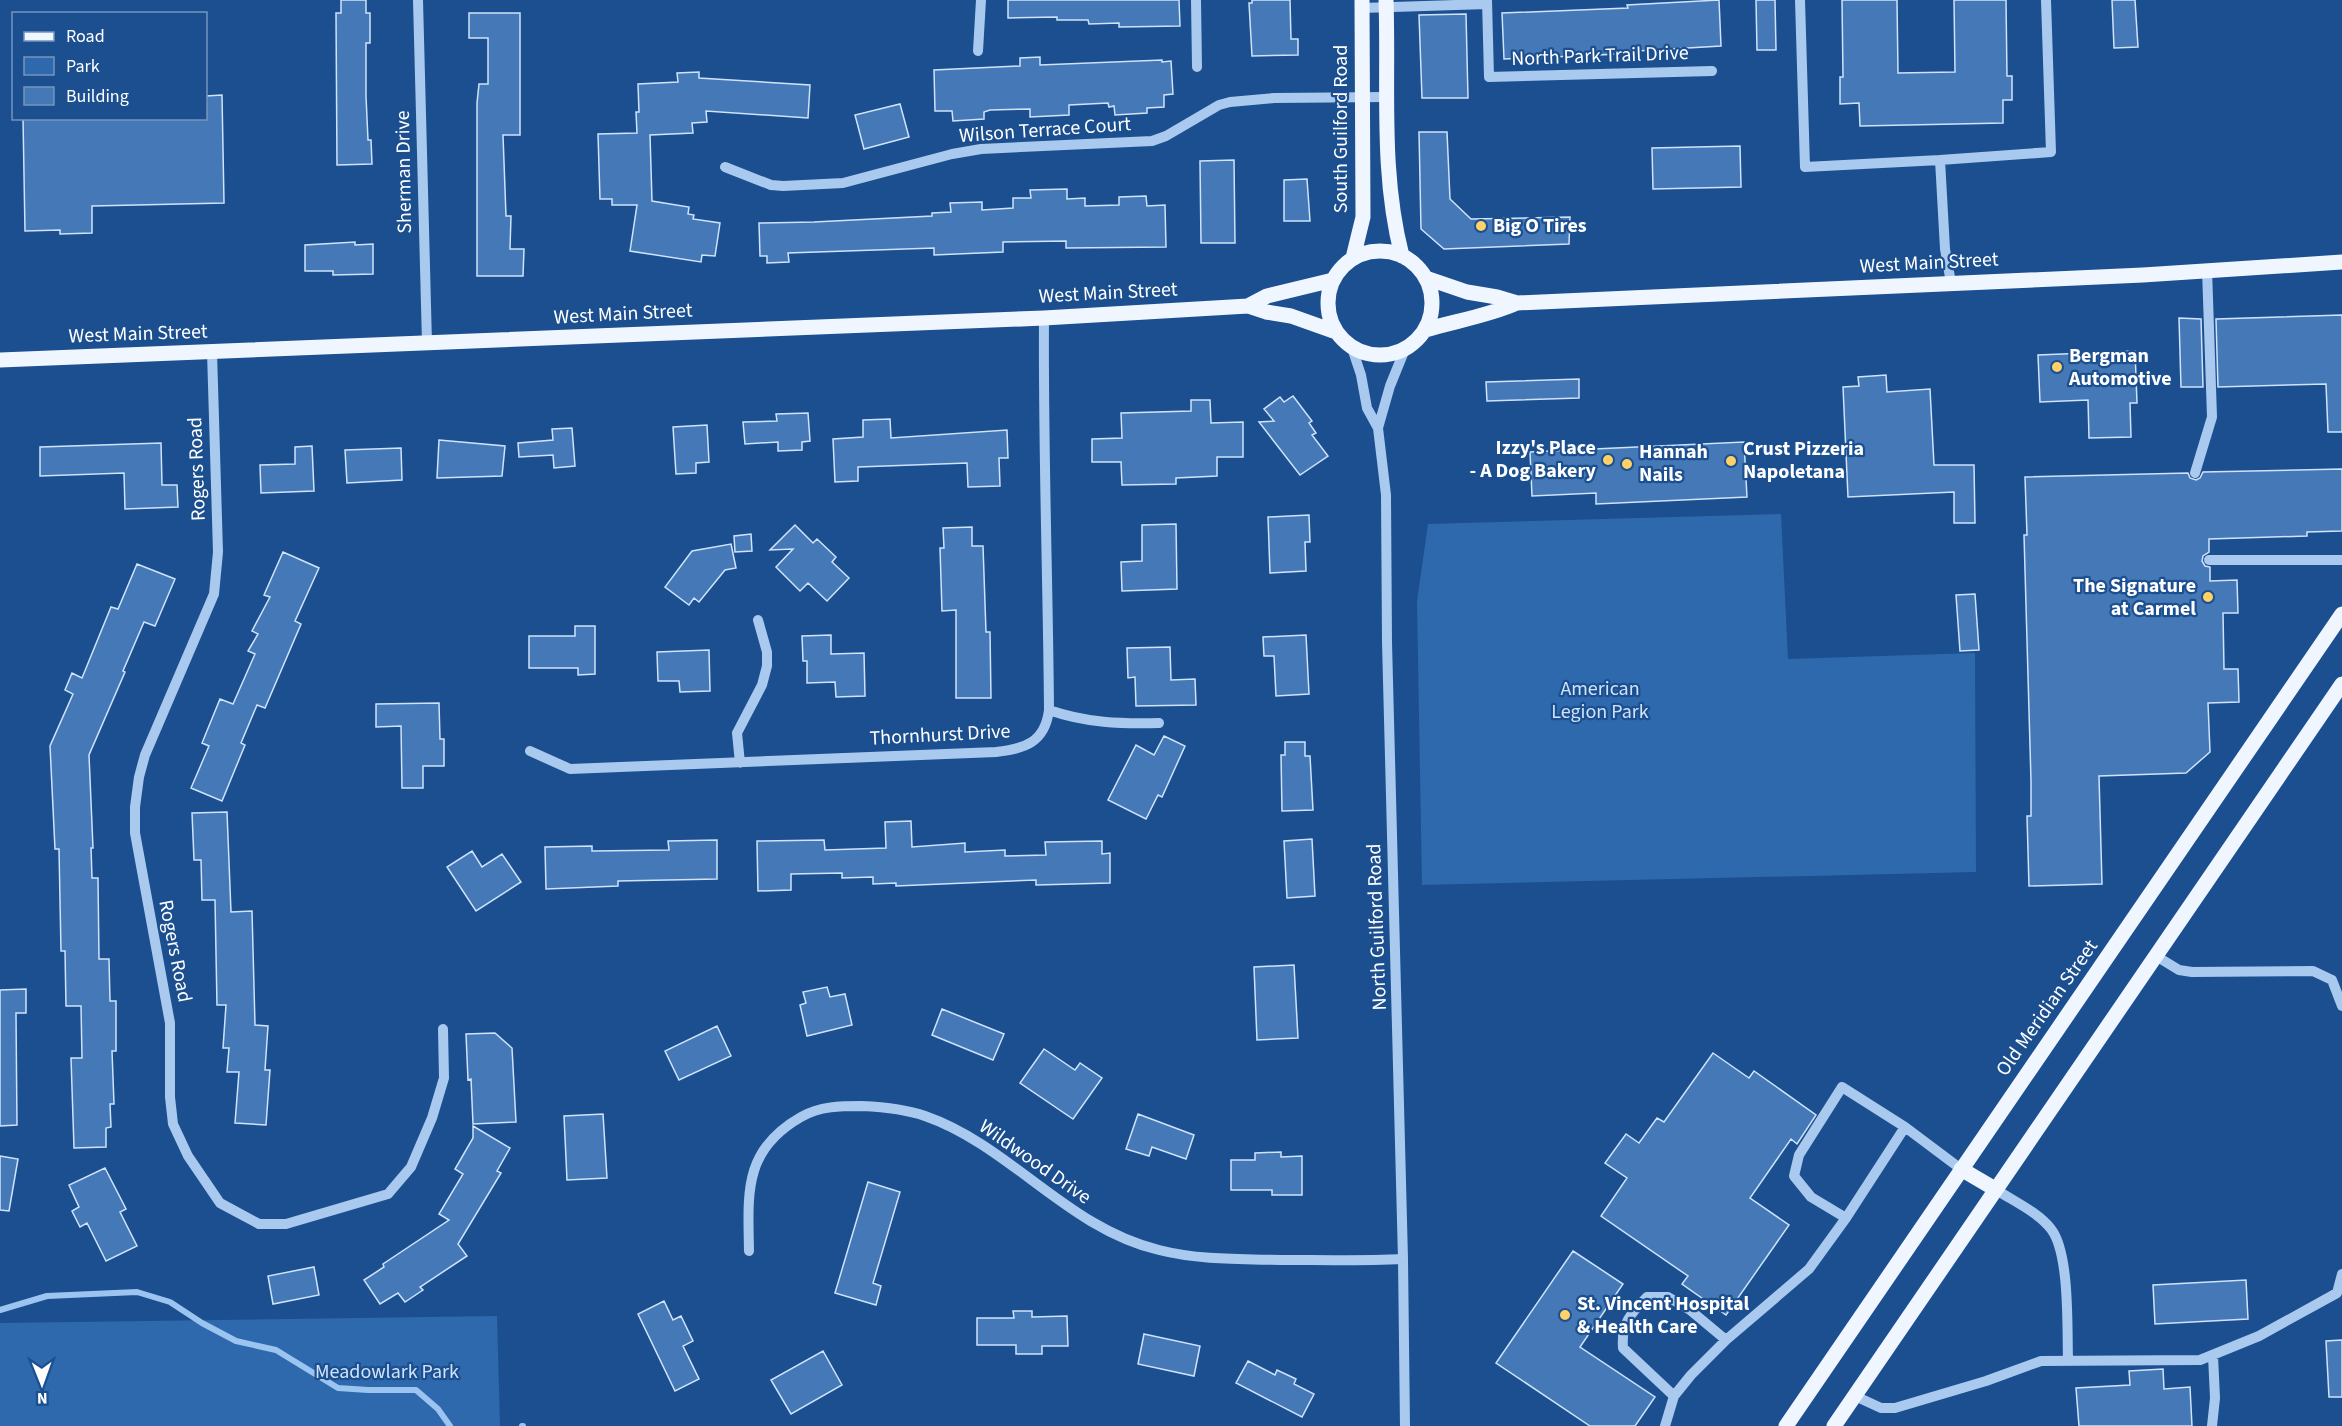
<svg xmlns="http://www.w3.org/2000/svg" width="2342" height="1426" viewBox="0 0 2342 1426" font-family="'Source Sans 3',sans-serif">
<rect width="100%" height="100%" fill="#1b4f8f"/>
<path fill="#2e69ad" d="M 1781,514 L 1788,659 L 1975,653 L 1976,872 L 1422,885 L 1417,601 L 1428,524 Z
M 497,1316 L 500,1426 L 0,1426 L 0,1323 Z"/>
<g fill="none" stroke-linecap="round" stroke-linejoin="round">
<path stroke="#9cc4f0" stroke-width="6" d="M 0,1310 L 47,1296 L 137,1292 L 170,1302 L 202,1323 L 236,1341 L 276,1350 L 338,1388 L 368,1390 L 416,1390 L 438,1409 L 450,1426
M 522,1426 L 523,1426"/>
</g>
<path fill="#4478b7" stroke="#cfe3fa" stroke-width="1.5" d="M 341,0 L 366,0 L 366,13 L 370,13 L 370,43 L 366,43 L 366,96 L 368,140 L 371,140 L 372,164 L 337,165 L 336,13 L 341,13 Z
M 1008,0 L 1179,0 L 1180,26 L 1119,27 L 1119,23 L 1089,24 L 1088,20 L 1057,20 L 1057,17 L 1008,18 Z
M 1252,0 L 1290,0 L 1291,39 L 1298,39 L 1298,55 L 1252,56 L 1249,3 L 1252,3 Z
M 1719,0 L 1721,46 L 1620,52 L 1620,54 L 1504,59 L 1502,13 L 1628,8 L 1627,5 Z
M 1756,0 L 1775,0 L 1776,50 L 1757,50 Z
M 1842,0 L 1897,0 L 1898,73 L 1955,72 L 1954,0 L 2006,0 L 2007,76 L 2012,76 L 2012,100 L 2003,100 L 2003,123 L 1860,126 L 1859,103 L 1840,104 L 1840,77 L 1843,77 Z
M 2112,0 L 2135,0 L 2138,47 L 2114,48 Z
M 469,13 L 520,13 L 520,135 L 503,135 L 506,216 L 511,216 L 510,249 L 524,249 L 523,276 L 477,276 L 477,103 L 479,84 L 488,84 L 488,38 L 469,38 Z
M 1466,14 L 1468,98 L 1422,98 L 1419,15 Z
M 1040,57 L 1040,65 L 1162,60 L 1162,62 L 1171,61 L 1173,94 L 1164,95 L 1164,107 L 1147,108 L 1147,113 L 1115,115 L 1114,106 L 1109,107 L 1108,103 L 1069,105 L 1069,115 L 1030,117 L 1030,109 L 990,110 L 984,112 L 984,119 L 953,121 L 952,111 L 935,111 L 934,70 L 1020,66 L 1020,58 Z
M 699,72 L 699,78 L 810,85 L 808,118 L 706,111 L 707,122 L 692,123 L 693,133 L 650,135 L 652,201 L 689,207 L 688,214 L 694,215 L 693,219 L 720,223 L 715,256 L 702,255 L 701,262 L 630,251 L 637,205 L 612,205 L 612,199 L 600,199 L 598,134 L 637,133 L 636,112 L 639,112 L 638,84 L 678,82 L 677,73 Z
M 222,95 L 224,203 L 92,206 L 92,233 L 60,234 L 60,230 L 25,231 L 23,118 L 206,118 L 206,96 Z
M 900,104 L 909,137 L 864,149 L 855,115 Z
M 1419,132 L 1447,132 L 1450,199 L 1471,219 L 1570,217 L 1569,244 L 1444,249 L 1421,229 Z
M 1740,146 L 1741,187 L 1653,189 L 1652,148 Z
M 1234,160 L 1235,243 L 1201,243 L 1200,161 Z
M 1307,179 L 1310,221 L 1284,221 L 1284,180 Z
M 1067,189 L 1067,199 L 1085,198 L 1085,206 L 1119,205 L 1119,197 L 1146,196 L 1147,206 L 1165,205 L 1166,247 L 1066,248 L 1066,241 L 1003,242 L 1003,252 L 934,255 L 934,248 L 788,253 L 789,262 L 767,263 L 767,256 L 760,256 L 759,223 L 814,222 L 932,216 L 932,213 L 951,212 L 950,203 L 982,202 L 982,210 L 1013,208 L 1013,198 L 1031,198 L 1030,190 Z
M 355,242 L 355,245 L 373,244 L 373,274 L 333,275 L 333,271 L 305,271 L 305,245 Z
M 2342,315 L 2342,432 L 2328,432 L 2326,384 L 2218,387 L 2216,319 Z
M 2179,318 L 2201,319 L 2203,387 L 2181,387 Z
M 2135,351 L 2137,403 L 2130,403 L 2131,437 L 2089,438 L 2088,400 L 2040,402 L 2038,355 Z
M 1886,375 L 1887,392 L 1930,389 L 1934,465 L 1974,465 L 1975,523 L 1954,523 L 1954,492 L 1848,497 L 1843,387 L 1859,386 L 1858,377 Z
M 1579,379 L 1579,398 L 1487,401 L 1486,382 Z
M 1293,396 L 1312,421 L 1309,423 L 1316,433 L 1312,435 L 1328,456 L 1300,475 L 1259,422 L 1274,421 L 1264,409 L 1280,397 L 1284,402 Z
M 1191,400 L 1210,400 L 1211,423 L 1243,422 L 1243,457 L 1217,457 L 1217,476 L 1176,478 L 1176,484 L 1122,485 L 1121,462 L 1092,462 L 1092,439 L 1122,438 L 1121,413 L 1191,411 Z
M 808,413 L 810,441 L 802,442 L 802,450 L 778,451 L 778,442 L 745,444 L 743,422 L 777,421 L 776,414 Z
M 890,419 L 891,438 L 1007,430 L 1008,458 L 999,458 L 1000,486 L 968,487 L 967,463 L 858,467 L 858,481 L 835,482 L 833,439 L 863,437 L 863,420 Z
M 707,425 L 709,462 L 696,463 L 696,473 L 676,474 L 673,427 Z
M 572,428 L 575,466 L 554,468 L 553,455 L 519,457 L 518,443 L 553,440 L 552,429 Z
M 439,440 L 505,446 L 502,476 L 437,478 Z
M 1744,442 L 1747,497 L 1596,504 L 1596,493 L 1532,496 L 1530,452 Z
M 161,443 L 162,485 L 177,485 L 178,507 L 125,509 L 124,473 L 40,476 L 40,447 Z
M 312,446 L 314,491 L 261,493 L 260,465 L 295,464 L 295,447 Z
M 401,448 L 402,480 L 347,483 L 345,450 Z
M 2342,469 L 2342,531 L 2307,532 L 2307,536 L 2209,539 L 2209,552 L 2203,556 L 2202,561 L 2205,566 L 2210,567 L 2210,581 L 2237,580 L 2238,613 L 2223,613 L 2224,669 L 2238,669 L 2239,702 L 2208,703 L 2210,752 L 2186,773 L 2099,776 L 2102,884 L 2029,886 L 2027,816 L 2031,816 L 2031,781 L 2024,535 L 2027,535 L 2025,477 L 2188,473 L 2190,478 L 2196,480 L 2200,478 L 2203,472 Z
M 1309,515 L 1310,542 L 1305,542 L 1306,571 L 1270,573 L 1268,517 Z
M 1176,524 L 1177,589 L 1122,591 L 1121,562 L 1142,561 L 1142,525 Z
M 795,525 L 813,543 L 817,539 L 836,557 L 832,562 L 849,578 L 827,601 L 808,583 L 800,591 L 776,567 L 793,549 L 770,550 Z
M 972,527 L 972,546 L 983,546 L 986,632 L 990,632 L 991,698 L 956,698 L 956,610 L 942,611 L 940,548 L 944,548 L 943,528 Z
M 751,534 L 752,551 L 735,552 L 734,536 Z
M 731,544 L 736,568 L 725,570 L 699,602 L 694,598 L 689,605 L 665,587 L 692,551 Z
M 283,552 L 319,568 L 295,621 L 301,624 L 265,708 L 257,705 L 241,743 L 245,745 L 222,801 L 191,788 L 209,746 L 202,743 L 220,699 L 233,704 L 255,654 L 248,651 L 258,634 L 252,631 L 270,597 L 264,595 Z
M 137,564 L 175,579 L 155,626 L 144,622 L 123,671 L 125,672 L 89,755 L 93,848 L 91,848 L 92,878 L 98,878 L 99,959 L 109,959 L 110,1001 L 116,1001 L 116,1051 L 112,1051 L 114,1104 L 110,1104 L 111,1127 L 106,1128 L 106,1147 L 74,1148 L 71,1058 L 82,1058 L 81,1006 L 66,1006 L 65,951 L 61,951 L 59,849 L 55,849 L 50,746 L 73,694 L 65,690 L 72,673 L 82,678 L 111,607 L 118,609 Z
M 1975,594 L 1979,650 L 1960,651 L 1956,595 Z
M 575,626 L 595,626 L 595,674 L 578,675 L 578,668 L 529,668 L 529,636 L 575,636 Z
M 831,635 L 831,654 L 864,653 L 865,696 L 836,697 L 835,682 L 807,683 L 807,661 L 803,661 L 802,636 Z
M 1306,635 L 1309,694 L 1276,696 L 1274,656 L 1264,656 L 1263,637 Z
M 1170,647 L 1171,680 L 1195,679 L 1196,705 L 1136,706 L 1135,677 L 1128,678 L 1127,648 Z
M 709,650 L 710,691 L 680,692 L 679,681 L 658,681 L 657,652 Z
M 439,703 L 440,739 L 444,739 L 444,766 L 423,766 L 423,788 L 402,788 L 401,726 L 376,727 L 376,704 Z
M 1164,736 L 1185,746 L 1162,797 L 1158,795 L 1146,819 L 1108,800 L 1136,745 L 1154,755 Z
M 1285,742 L 1305,742 L 1305,756 L 1310,756 L 1313,810 L 1282,811 L 1281,755 L 1285,755 Z
M 227,812 L 231,912 L 252,911 L 255,1025 L 268,1026 L 265,1070 L 270,1070 L 266,1125 L 235,1123 L 239,1072 L 227,1072 L 229,1048 L 223,1048 L 226,1005 L 217,1005 L 215,900 L 202,900 L 201,860 L 194,860 L 192,813 Z
M 911,821 L 912,847 L 965,843 L 965,852 L 1005,850 L 1005,856 L 1046,855 L 1045,842 L 1102,841 L 1102,854 L 1110,853 L 1110,883 L 1036,885 L 1036,880 L 896,886 L 896,883 L 873,884 L 873,877 L 842,878 L 842,873 L 791,874 L 791,890 L 758,891 L 757,841 L 824,840 L 825,850 L 886,848 L 885,822 Z
M 1312,839 L 1315,896 L 1287,898 L 1284,841 Z
M 717,840 L 717,879 L 618,881 L 618,886 L 546,889 L 545,847 L 592,846 L 592,851 L 669,850 L 668,841 Z
M 472,851 L 482,867 L 502,854 L 521,882 L 476,911 L 447,867 Z
M 1294,965 L 1298,1038 L 1257,1040 L 1254,967 Z
M 827,987 L 830,997 L 845,994 L 852,1025 L 807,1036 L 800,1005 L 806,1003 L 803,992 Z
M 26,989 L 26,1013 L 16,1013 L 17,1125 L 0,1126 L 0,990 Z
M 942,1009 L 1004,1034 L 993,1060 L 932,1035 Z
M 717,1026 L 731,1056 L 679,1080 L 665,1051 Z
M 495,1033 L 512,1048 L 516,1122 L 473,1124 L 471,1079 L 468,1080 L 466,1034 Z
M 1044,1049 L 1075,1070 L 1080,1063 L 1102,1078 L 1073,1119 L 1020,1083 Z
M 1713,1053 L 1749,1078 L 1754,1071 L 1816,1115 L 1797,1144 L 1791,1139 L 1750,1198 L 1789,1225 L 1726,1315 L 1682,1284 L 1688,1276 L 1601,1216 L 1627,1178 L 1605,1163 L 1626,1134 L 1639,1143 L 1657,1118 L 1664,1122 Z
M 603,1114 L 607,1178 L 567,1180 L 564,1116 Z
M 1138,1114 L 1194,1135 L 1186,1159 L 1152,1147 L 1149,1156 L 1126,1149 Z
M 473,1126 L 510,1148 L 497,1171 L 501,1173 L 458,1244 L 467,1256 L 420,1287 L 423,1290 L 405,1302 L 398,1293 L 380,1304 L 364,1280 L 384,1267 L 383,1264 L 449,1220 L 439,1214 L 463,1174 L 455,1169 L 473,1138 Z
M 1281,1152 L 1281,1157 L 1302,1156 L 1302,1195 L 1272,1195 L 1272,1190 L 1231,1190 L 1231,1160 L 1255,1160 L 1255,1153 Z
M 0,1156 L 18,1159 L 9,1211 L 0,1210 Z
M 105,1168 L 126,1209 L 120,1212 L 137,1246 L 106,1261 L 87,1223 L 80,1227 L 72,1211 L 79,1207 L 69,1185 Z
M 868,1182 L 900,1192 L 873,1283 L 881,1286 L 876,1305 L 835,1293 Z
M 1573,1251 L 1623,1284 L 1580,1347 L 1655,1397 L 1635,1426 L 1590,1426 L 1496,1363 Z
M 314,1267 L 319,1295 L 273,1304 L 268,1276 Z
M 2246,1280 L 2248,1319 L 2155,1324 L 2153,1285 Z
M 664,1301 L 673,1320 L 681,1316 L 693,1341 L 683,1346 L 699,1379 L 675,1391 L 638,1314 Z
M 1013,1311 L 1032,1311 L 1032,1317 L 1067,1316 L 1068,1346 L 1042,1346 L 1042,1354 L 1016,1354 L 1016,1345 L 977,1345 L 977,1318 L 1014,1318 Z
M 1144,1334 L 1200,1346 L 1194,1376 L 1138,1364 Z
M 2342,1340 L 2342,1397 L 2329,1397 L 2326,1341 Z
M 823,1351 L 842,1385 L 791,1414 L 771,1380 Z
M 1248,1361 L 1275,1375 L 1277,1370 L 1296,1379 L 1294,1384 L 1314,1394 L 1302,1417 L 1236,1383 Z
M 2163,1369 L 2164,1389 L 2190,1387 L 2192,1426 L 2079,1426 L 2076,1388 L 2130,1385 L 2129,1371 Z"/>
<g fill="none" stroke-linecap="round" stroke-linejoin="round">
<path stroke="#a9c9ee" stroke-width="10" d="M 418,0 L 427,343
M 1196,0 L 1197,67
M 1487,0 L 1489,77 L 1712,71
M 1800,0 L 1805,167 L 1940,160 L 1945,249 L 1951,283
M 1362,8 L 1487,4
M 978,51 L 981,0
M 1940,160 L 2051,152 L 2046,0
M 725,167 L 771,185 L 783,186 L 843,183 L 952,154 L 981,149 L 1152,141 L 1166,136 L 1219,105 L 1230,102 L 1274,98 L 1386,97
M 1352,348 L 1361,375 L 1367,408 L 1378,428 L 1386,495 L 1387,642 L 1403,1259 L 1405,1426
M 212,352 L 218,552 L 214,594 L 145,755 L 139,777 L 135,807 L 135,833 L 170,1023 L 170,1097 L 173,1124 L 188,1156 L 220,1203 L 259,1224 L 286,1224 L 388,1194 L 411,1167 L 432,1118 L 444,1078 L 443,1029
M 1378,428 L 1390,386 L 1405,349
M 2195,473 L 2212,417 L 2207,269
M 2209,560 L 2342,560
M 1049,710 C 1086,723 1121,724 1159,723
M 530,751 L 570,769 L 996,752 C 1025,749 1045,742 1049,710 C 1048,580 1043,449 1044,318
M 740,763 L 737,733 L 762,685 L 767,666 L 767,652 L 758,620
M 2156,956 L 2179,970 L 2192,972 L 2313,971 L 2332,980 L 2342,1006
M 1995,1189 C 2013,1201 2038,1212 2051,1229 C 2070,1253 2067,1329 2068,1360
M 1846,1218 L 1811,1197 L 1794,1176 L 1799,1155 L 1842,1087 L 1905,1127
M 749,1251 C 748,1193 743,1150 801,1117 C 820,1106 841,1106 862,1106 C 883,1107 905,1109 925,1116 C 1011,1146 1067,1228 1159,1250 C 1198,1260 1240,1259 1281,1260 C 1321,1260 1362,1261 1403,1259
M 1674,1396 L 1623,1348 C 1621,1324 1630,1314 1647,1297 L 1668,1297 L 1690,1310 L 1726,1340
M 1855,1396 L 1881,1408 L 1895,1408 L 1986,1381 L 2041,1361 L 2200,1360 L 2259,1336 L 2337,1293 L 2342,1274
M 1665,1426 L 1674,1396 L 1691,1375 L 1726,1340 L 1809,1269 L 1846,1218 L 1905,1127 L 1961,1169
M 2212,1426 L 2215,1398 L 2213,1356"/>
<path stroke="#f0f6ff" stroke-width="15" d="M 1386,0 C 1389,86 1380,171 1402,256
M1328 303a52 52 0 1 1 104 0a52 52 0 1 1-104 0Z
M 1353,258 L 1363,217 L 1362,0
M 1426,278 L 1467,292 L 1497,297 L 1517,303
M 1248,306 L 1267,296 L 1333,280
M 1425,330 C 1455,321 1488,316 1517,303 L 2143,275 L 2342,262
M 0,360 L 1044,318 L 1248,306 L 1266,312 L 1291,316 L 1336,332
M 1961,1169 L 1995,1189
M 1786,1426 L 2342,614
M 1834,1426 L 2342,684"/>
</g>
<g fill="#ffd166" stroke="#1b4f8f" stroke-width="2">
<circle cx="1481" cy="226" r="6"/>
<circle cx="2057" cy="367" r="6"/>
<circle cx="1608" cy="460" r="6"/>
<circle cx="1731" cy="461" r="6"/>
<circle cx="1627" cy="464" r="6"/>
<circle cx="2208" cy="597" r="6"/>
<circle cx="1565" cy="1315" r="6"/>
</g>
<g text-anchor="middle" dominant-baseline="central" stroke-width="4.5" stroke-linejoin="round" paint-order="stroke">
<g font-size="20" fill="#fff" stroke="#1b4f8f">
<text transform="translate(1600 56) rotate(-2)">North Park Trail Drive</text>
<text transform="translate(1341 129) rotate(-90)">South Guilford Road</text>
<text transform="translate(1045 130) rotate(-4)">Wilson Terrace Court</text>
<text transform="translate(404 172) rotate(-91)">Sherman Drive</text>
<text transform="translate(1929 263) rotate(-3)">West Main Street</text>
<text transform="translate(1108 293) rotate(-3)">West Main Street</text>
<text transform="translate(623 314) rotate(-3)">West Main Street</text>
<text transform="translate(138 334) rotate(-2)">West Main Street</text>
<text transform="translate(197 469) rotate(-92)">Rogers Road</text>
<text transform="translate(940 735) rotate(-3)">Thornhurst Drive</text>
<text transform="translate(1377 927) rotate(-92)">North Guilford Road</text>
<text transform="translate(175 951) rotate(79)">Rogers Road</text>
<text transform="translate(2047 1008) rotate(-55)">Old Meridian Street</text>
<text transform="translate(1035 1162) rotate(35)">Wildwood Drive</text>
</g>
<g font-size="20" font-weight="bold" fill="#fff" stroke="#1b4f8f" text-anchor="start">
<text x="1493" y="226">Big O Tires</text>
<text x="2069" y="356">Bergman<tspan x="2069" dy="23">Automotive</tspan></text>
<text x="1596" y="448" text-anchor="end">Izzy's Place<tspan x="1596" dy="23">- A Dog Bakery</tspan></text>
<text x="1743" y="449">Crust Pizzeria<tspan x="1743" dy="23">Napoletana</tspan></text>
<text x="1639" y="452">Hannah<tspan x="1639" dy="23">Nails</tspan></text>
<text x="2196" y="586" text-anchor="end">The Signature<tspan x="2196" dy="23">at Carmel</tspan></text>
<text x="1577" y="1304">St. Vincent Hospital<tspan x="1577" dy="23">&amp; Health Care</tspan></text>
</g>
<g font-size="20" fill="#cfe3fa" stroke="#1b4f8f">
<text x="1600" y="689">American<tspan x="1600" dy="23">Legion Park</tspan></text>
<text x="387" y="1372">Meadowlark Park</text>
</g>
</g>
<rect x="12" y="12" width="195" height="108" fill="#1b4f8f" stroke="#7695bc" stroke-width="1.5"/>
<rect x="24" y="32" width="30" height="9" fill="#f0f6ff" stroke="#7695bc" stroke-width="1.5"/>
<text x="66" y="42" font-size="18" fill="#ffffff">Road</text>
<rect x="24" y="57" width="30" height="18" fill="#2e69ad" stroke="#7695bc" stroke-width="1.5"/>
<text x="66" y="72" font-size="18" fill="#ffffff">Park</text>
<rect x="24" y="87" width="30" height="18" fill="#4478b7" stroke="#7695bc" stroke-width="1.5"/>
<text x="66" y="102" font-size="18" fill="#ffffff">Building</text>
<g transform="translate(42 1384) rotate(179)" stroke="#1b4f8f" stroke-width="4.5" paint-order="stroke">
<path d="M0-4.5L10 22L0 15L-10 22Z" fill="#ffffff"/>
<text y="-9" font-size="16" font-weight="bold" text-anchor="middle" fill="#ffffff">N</text>
</g>
</svg>
